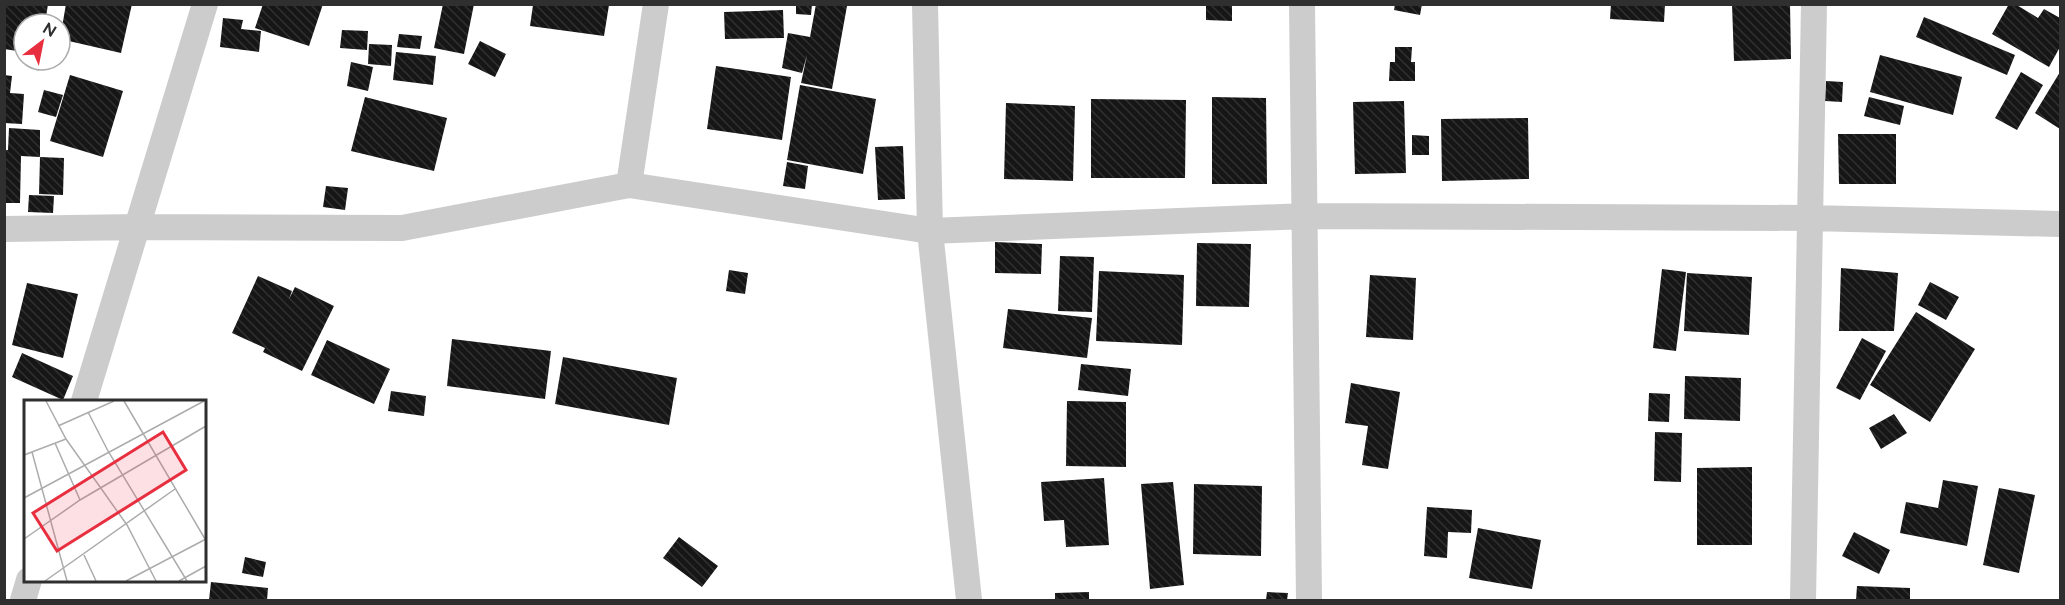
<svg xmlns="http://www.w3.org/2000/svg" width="2065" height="605" viewBox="0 0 2065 605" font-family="Raleway,sans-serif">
<defs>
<pattern id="building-back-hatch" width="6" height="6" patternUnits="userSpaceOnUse" patternTransform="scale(1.5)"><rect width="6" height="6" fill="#161616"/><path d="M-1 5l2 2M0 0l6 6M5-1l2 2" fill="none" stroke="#303030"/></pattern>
</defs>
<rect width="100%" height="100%" fill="#fff"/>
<path fill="url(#building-back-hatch)" d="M 4,4 L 48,4 L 45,24 L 24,24 L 24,52 L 4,49 Z
M 66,4 L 132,4 L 121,53 L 60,39 Z
M 263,4 L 323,4 L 309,46 L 255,28 Z
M 443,4 L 474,4 L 464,54 L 434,48 Z
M 796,4 L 812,4 L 811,15 L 796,14 Z
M 816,4 L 847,6 L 832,89 L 801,83 L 807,55 L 802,73 L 782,68 L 788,33 L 810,37 Z
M 1206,4 L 1232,4 L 1232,21 L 1206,20 Z
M 1395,4 L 1422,4 L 1420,15 L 1394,10 Z
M 1611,4 L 1665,4 L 1664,22 L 1610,19 Z
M 1732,4 L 1790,4 L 1791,59 L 1734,61 Z
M 2009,4 L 2015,4 L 2038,18 L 2044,9 L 2060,18 L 2060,47 L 2049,67 L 1992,34 Z
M 533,5 L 609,5 L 604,36 L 530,26 Z
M 783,10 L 784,38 L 725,39 L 724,12 Z
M 1924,17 L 2015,55 L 2007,75 L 1916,37 Z
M 223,18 L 243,20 L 241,29 L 261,31 L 259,52 L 220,47 Z
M 342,30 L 368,31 L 367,50 L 340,48 Z
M 399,34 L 422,36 L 420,49 L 397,47 Z
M 480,41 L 506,54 L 495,77 L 468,64 Z
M 369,44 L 392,45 L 391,66 L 368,64 Z
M 1395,47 L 1412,47 L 1411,62 L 1415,62 L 1415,81 L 1389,81 L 1390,62 L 1395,62 Z
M 396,52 L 436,56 L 433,85 L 393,80 Z
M 1880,55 L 1962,77 L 1953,115 L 1870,92 Z
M 351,62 L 373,67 L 368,91 L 347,86 Z
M 716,66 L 791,77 L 782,140 L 707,129 Z
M 2021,72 L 2043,85 L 2017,130 L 1995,118 Z
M 2060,72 L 2060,129 L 2035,113 Z
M 4,75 L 12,76 L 10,93 L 24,94 L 22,124 L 4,123 Z
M 70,75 L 123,91 L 103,157 L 50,141 Z
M 1826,81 L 1843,82 L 1842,102 L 1825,101 Z
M 800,85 L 876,99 L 863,174 L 787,160 Z
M 44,90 L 63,95 L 56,117 L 38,112 Z
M 365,97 L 447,118 L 434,171 L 351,151 Z
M 1212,97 L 1266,98 L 1267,184 L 1212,184 Z
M 1869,97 L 1904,106 L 1900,125 L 1864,116 Z
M 1091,99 L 1186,100 L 1185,178 L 1091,178 Z
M 1404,101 L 1406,173 L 1355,174 L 1353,102 Z
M 1006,103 L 1075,106 L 1073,181 L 1004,179 Z
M 1528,118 L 1529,179 L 1442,181 L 1441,119 Z
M 9,128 L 40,130 L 40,157 L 21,156 L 20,203 L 4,203 L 4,150 L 8,150 Z
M 1838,134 L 1896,134 L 1896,184 L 1839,184 Z
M 1412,135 L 1429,136 L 1429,155 L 1412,155 Z
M 903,146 L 905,199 L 878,200 L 875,147 Z
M 40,157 L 64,158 L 63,195 L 39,194 Z
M 787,162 L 808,166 L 805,189 L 783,186 Z
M 326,186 L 348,188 L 345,210 L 323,207 Z
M 29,195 L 54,196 L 53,213 L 28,212 Z
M 995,242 L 1042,244 L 1041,274 L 995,273 Z
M 1197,243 L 1251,244 L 1249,307 L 1196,306 Z
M 1060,256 L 1094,257 L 1092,312 L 1058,311 Z
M 1841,268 L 1898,273 L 1894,331 L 1839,331 Z
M 1662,269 L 1686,272 L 1676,351 L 1653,348 Z
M 729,270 L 748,273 L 745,294 L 726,291 Z
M 1099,271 L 1184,275 L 1182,345 L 1096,341 Z
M 1687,273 L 1752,277 L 1749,335 L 1684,331 Z
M 1370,275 L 1416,278 L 1413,340 L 1366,337 Z
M 258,276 L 292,291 L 289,299 L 295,287 L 334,306 L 302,371 L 263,352 L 265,348 L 232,333 Z
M 1930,282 L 1959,297 L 1946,320 L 1918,305 Z
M 27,283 L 78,294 L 63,358 L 12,345 Z
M 1008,309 L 1092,318 L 1087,358 L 1003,348 Z
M 1916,312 L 1975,349 L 1930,422 L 1870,385 Z
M 1862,338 L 1886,351 L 1860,400 L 1836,388 Z
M 452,339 L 551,351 L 545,399 L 447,386 Z
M 327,340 L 390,369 L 374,404 L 311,375 Z
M 22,353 L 73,376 L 63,400 L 12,377 Z
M 563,357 L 677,378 L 669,425 L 555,404 Z
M 1081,364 L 1131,369 L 1128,396 L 1078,390 Z
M 1685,376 L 1741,378 L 1740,421 L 1684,419 Z
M 1351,383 L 1400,392 L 1388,469 L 1362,465 L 1368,426 L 1345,423 Z
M 391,391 L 426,396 L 424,416 L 388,411 Z
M 1649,393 L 1670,394 L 1669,422 L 1648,421 Z
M 1067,401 L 1126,402 L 1126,467 L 1066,466 Z
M 1894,414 L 1907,433 L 1881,449 L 1869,428 Z
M 1655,432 L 1682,433 L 1681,482 L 1654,481 Z
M 1752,467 L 1752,545 L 1697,545 L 1697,468 Z
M 1104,478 L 1109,545 L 1066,547 L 1064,520 L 1044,521 L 1041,482 Z
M 1943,480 L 1978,486 L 1967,546 L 1900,533 L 1906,502 L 1938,508 Z
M 1173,482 L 1184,585 L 1150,589 L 1141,484 Z
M 1194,484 L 1262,486 L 1261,556 L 1193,554 Z
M 1999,488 L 2035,495 L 2019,573 L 1983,565 Z
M 1427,507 L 1472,510 L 1471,533 L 1448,532 L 1447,558 L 1424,556 Z
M 1478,528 L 1541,540 L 1532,589 L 1469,578 Z
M 1854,532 L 1890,550 L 1879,574 L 1842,556 Z
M 679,537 L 718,566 L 702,587 L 663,558 Z
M 245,557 L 266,562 L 263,577 L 242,573 Z
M 211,582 L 268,588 L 267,600 L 209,600 Z
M 1857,586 L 1910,588 L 1910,600 L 1856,600 Z
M 1089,592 L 1089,600 L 1055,600 L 1055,593 Z
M 1267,592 L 1288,593 L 1287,600 L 1266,600 Z"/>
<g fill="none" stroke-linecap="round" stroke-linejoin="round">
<path stroke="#ccc" stroke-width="26" d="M 925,4 L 930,231 L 969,600
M 1302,4 L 1309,600
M 629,185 L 656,4
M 4,229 L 137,227 L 402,228 L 629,185 L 930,231 L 1305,216 L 1810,218 L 2060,224
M 84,401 L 205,4
M 23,600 L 29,580
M 1803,600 L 1814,4"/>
</g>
<g transform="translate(24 400)">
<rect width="182" height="182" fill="#fff"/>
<path fill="none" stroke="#acacac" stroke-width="1.5" d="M 22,1 L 42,39 L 103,125 L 132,181M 100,1 L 181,139M 64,12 L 84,51 L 163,181M 34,26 L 90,1M 31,43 L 56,100M 8,52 L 43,181M 0,55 L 42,39M 0,98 L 180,1M 0,139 L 56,100 L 182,26M 60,155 L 72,181M 21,181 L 151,89M 102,181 L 182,139M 155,181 L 182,166"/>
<path fill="#e82f40" fill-opacity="0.15" stroke="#e82f40" stroke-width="3" d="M 139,32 L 162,70 L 33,151 L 9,113 Z"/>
<rect width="182" height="182" fill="none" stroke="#2f2f2f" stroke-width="3"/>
</g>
<rect width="2065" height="605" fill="none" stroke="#2f2f2f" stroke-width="12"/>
<g transform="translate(42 42) rotate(32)"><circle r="28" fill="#ffffff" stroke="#acacac" stroke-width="1.5"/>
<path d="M0-4.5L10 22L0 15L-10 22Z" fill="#e82f40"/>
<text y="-9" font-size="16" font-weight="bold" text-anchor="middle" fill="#2f2f2f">N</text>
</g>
</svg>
